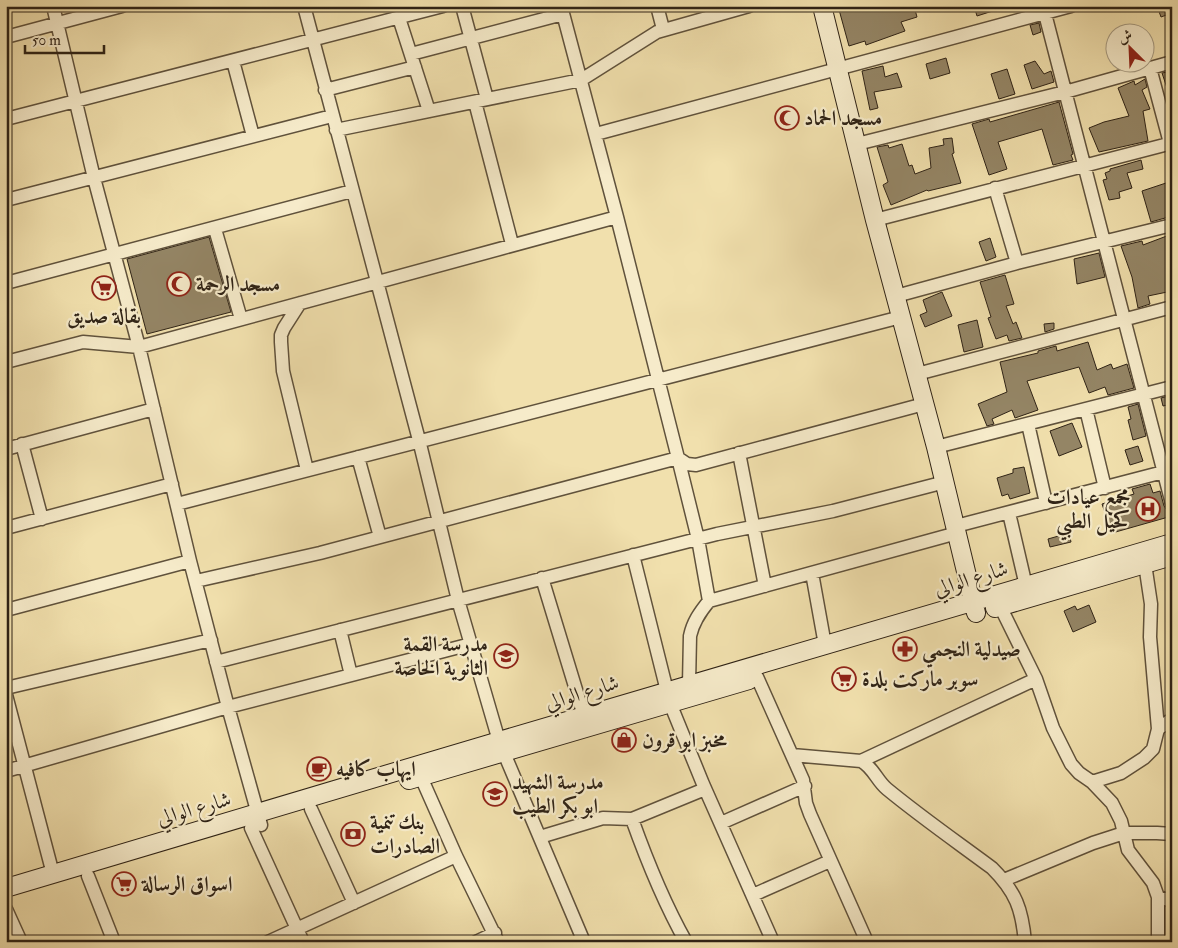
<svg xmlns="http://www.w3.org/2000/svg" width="1178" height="948" viewBox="0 0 1178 948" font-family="'IM FELL Double Pica',Amiri,serif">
<rect width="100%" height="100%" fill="#f1e0ad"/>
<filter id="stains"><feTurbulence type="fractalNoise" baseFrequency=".004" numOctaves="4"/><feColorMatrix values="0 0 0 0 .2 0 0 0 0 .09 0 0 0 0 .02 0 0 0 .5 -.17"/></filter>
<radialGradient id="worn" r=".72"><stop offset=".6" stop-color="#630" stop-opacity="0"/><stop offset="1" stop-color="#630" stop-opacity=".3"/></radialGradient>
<path fill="#948565" stroke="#2f2316" d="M 838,6 L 914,6 L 917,17 L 901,22 L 905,31 L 866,45 L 865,41 L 849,46 Z
M 974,6 L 1002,6 L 1002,8 L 977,16 Z
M 1157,6 L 1172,6 L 1172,13 L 1161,17 Z
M 1039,23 L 1041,32 L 1033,35 L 1030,25 Z
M 946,58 L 950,73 L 930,79 L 926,64 Z
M 1035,61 L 1044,74 L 1051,71 L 1054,82 L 1032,89 L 1024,65 Z
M 883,66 L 885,77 L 897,73 L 902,87 L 874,92 L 878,108 L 870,110 L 862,71 Z
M 1007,69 L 1015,94 L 999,99 L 991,74 Z
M 1172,71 L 1172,97 L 1170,97 L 1162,73 Z
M 1145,79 L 1147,87 L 1142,90 L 1150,109 L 1143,111 L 1148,141 L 1099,152 L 1089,128 L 1104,122 L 1129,116 L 1118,88 L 1134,81 L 1135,85 Z
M 1059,102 L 1073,154 L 1071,155 L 1073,160 L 1053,165 L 1042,129 L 998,142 L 1007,169 L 989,175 L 972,124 L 989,119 L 990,122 Z
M 952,138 L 954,153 L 952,154 L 961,183 L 928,191 L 927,190 L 891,205 L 883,185 L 888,182 L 877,147 L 888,145 L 889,148 L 902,144 L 909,166 L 912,165 L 915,174 L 931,168 L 929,148 L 944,145 L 943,139 Z
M 1141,160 L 1143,169 L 1127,173 L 1132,188 L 1119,192 L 1120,198 L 1109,200 L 1103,180 L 1107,179 L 1105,173 L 1110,171 L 1110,169 Z
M 1172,181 L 1172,216 L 1151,222 L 1142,191 Z
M 1172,234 L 1172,291 L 1148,296 L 1150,304 L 1138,308 L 1132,277 L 1121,246 L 1142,241 L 1143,245 Z
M 209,237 L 231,312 L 147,334 L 127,259 Z
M 990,238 L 996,257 L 986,261 L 979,242 Z
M 1099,253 L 1105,277 L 1077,284 L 1074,259 Z
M 1005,275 L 1014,304 L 1006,306 L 1013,324 L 1016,322 L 1022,338 L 1009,341 L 1007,335 L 996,339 L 988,318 L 991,317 L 980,282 Z
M 942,292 L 952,316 L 925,327 L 920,315 L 927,312 L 923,300 Z
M 977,320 L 983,347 L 964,352 L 958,325 Z
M 1054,323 L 1054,329 L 1045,332 L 1044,324 Z
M 1088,342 L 1097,370 L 1111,364 L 1113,369 L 1127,364 L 1134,388 L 1108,395 L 1105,387 L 1089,393 L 1079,367 L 1068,370 L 1027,381 L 1038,410 L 1015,418 L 1012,410 L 992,419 L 994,424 L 987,426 L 978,404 L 1007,392 L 1000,362 L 1038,353 L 1038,351 L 1056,346 L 1057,351 Z
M 1172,395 L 1172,404 L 1163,406 L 1161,398 Z
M 1138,404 L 1146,436 L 1133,440 L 1128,420 L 1131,419 L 1128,407 Z
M 1072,423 L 1082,447 L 1059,456 L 1050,431 Z
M 1138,446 L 1143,461 L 1130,465 L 1125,450 Z
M 1024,467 L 1030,493 L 1010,499 L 1008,494 L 1002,496 L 997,478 L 1013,473 L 1013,469 Z
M 1150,484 L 1153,493 L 1160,491 L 1164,506 L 1167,510 L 1171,512 L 1172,516 L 1112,533 L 1102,504 L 1134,494 L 1132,489 Z
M 1069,533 L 1071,542 L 1050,547 L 1048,539 Z
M 1089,605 L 1096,622 L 1073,632 L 1064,611 L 1075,606 L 1077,610 Z"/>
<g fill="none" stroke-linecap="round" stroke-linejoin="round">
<g stroke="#60523c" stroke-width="15">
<path id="street" d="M 53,6 L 94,178 L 139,347 L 190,561 L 228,707 L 261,825
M 304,6 L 419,440 L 458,600 L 499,741
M 462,6 L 487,99
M 561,6 L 617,217 L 678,458 L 698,539 L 709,601
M 657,6 L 663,29
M 1043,6 L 1172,504
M 399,18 L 429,111
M 6,37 L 122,6
M 411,54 L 563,14
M 233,61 L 253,136
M 1150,68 L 1170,143
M 325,90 L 415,67
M 475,102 L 512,244
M 6,119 L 443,6
M 336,130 L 581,80 L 657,32 L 749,6
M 596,134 L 1071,6
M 857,144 L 1065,92 L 1172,62
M 995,188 L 1017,263
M 6,200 L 332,116
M 875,220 L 1172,143
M 215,229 L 241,319
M 6,283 L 352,191
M 896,296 L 1017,263 L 1172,225
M 300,303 L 284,328 L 281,335 L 281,342 L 283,371 L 307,470
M 6,362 L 83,342 L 139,347 L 617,217
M 917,374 L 1172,307
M 1086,409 L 1105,488
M 1028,424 L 1046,503
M 22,444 L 42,519
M 936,447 L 1172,387
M 6,449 L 154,409
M 739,453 L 765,586
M 358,457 L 380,537
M 177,504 L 901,317
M 1009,513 L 1026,586
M 956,526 L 1171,470
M 6,528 L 172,484
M 633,555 L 667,691
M 812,573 L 825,645
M 542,578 L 584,716
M 196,581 L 320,553 L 678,458 L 687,464 L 696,465 L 924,404
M 1000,606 L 1036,679 L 1053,728 L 1071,764 L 1079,773 L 1092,782 L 1112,803 L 1121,821 L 1128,850 L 1153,883 L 1158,897 L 1158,942
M 6,610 L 190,561
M 340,630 L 351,675
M 216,662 L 717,534 L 833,511 L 945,482
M 757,677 L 803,780 L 806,803 L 810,814 L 867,942
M 689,684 L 690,636 C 693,622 700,612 709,601 L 957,533
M 6,688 L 211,640
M 6,695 L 53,874
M 670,703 L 703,784 L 773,942
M 1158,729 L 1172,719
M 504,753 L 584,942
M 792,755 L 861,761 C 873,767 877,781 887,789 C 921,817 957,842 992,868 C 1016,892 1022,909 1025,942
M 861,761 L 1036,679
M 6,771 L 228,707 L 471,644
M 421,777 L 456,856 L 498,942
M 1092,782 L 1121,773 L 1144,758 L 1153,749 L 1158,729 L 1150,637 L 1151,604 L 1145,564
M 311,809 L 354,903
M 632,819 C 647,861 664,903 686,942
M 721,823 L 805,786
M 251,828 L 303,942
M 540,837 L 603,818 L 632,819 L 705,789
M 88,876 L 114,942
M 1004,880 L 1093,843 L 1124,833 L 1157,833 L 1172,834
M 753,895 L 830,861
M 1158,897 L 1172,901
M 6,909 L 21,942
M 268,942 L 456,856
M 476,942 L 495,933"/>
</g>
<g stroke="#2f2316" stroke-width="20">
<path id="secondary" d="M 822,6 L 875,220 L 936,447 L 976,613
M 995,608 L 1172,556
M 409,780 L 749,680
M 6,888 L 499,741 L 1172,543"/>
</g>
<use href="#street" stroke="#f6ebca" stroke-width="12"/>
<use href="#secondary" stroke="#f6ebca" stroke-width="18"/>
</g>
<defs>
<g id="mosque-ring" transform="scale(1.25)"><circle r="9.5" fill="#f6ebca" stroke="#8f2418" stroke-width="1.5"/><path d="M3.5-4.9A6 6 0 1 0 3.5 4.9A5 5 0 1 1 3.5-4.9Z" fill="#8f2418"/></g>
<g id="supermarket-ring" transform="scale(1.25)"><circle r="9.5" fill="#f6ebca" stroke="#8f2418" stroke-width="1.5"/><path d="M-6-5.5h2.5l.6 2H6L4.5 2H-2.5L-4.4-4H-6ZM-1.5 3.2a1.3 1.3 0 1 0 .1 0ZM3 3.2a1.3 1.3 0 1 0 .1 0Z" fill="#8f2418"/></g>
<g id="hospital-ring" transform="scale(1.25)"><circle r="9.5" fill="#f6ebca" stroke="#8f2418" stroke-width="1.5"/><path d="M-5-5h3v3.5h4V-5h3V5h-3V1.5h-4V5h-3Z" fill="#8f2418"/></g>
<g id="pharmacy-ring" transform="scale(1.25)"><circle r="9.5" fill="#f6ebca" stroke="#8f2418" stroke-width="1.5"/><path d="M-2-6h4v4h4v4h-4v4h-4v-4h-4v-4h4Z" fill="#8f2418"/></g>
<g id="school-ring" transform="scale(1.25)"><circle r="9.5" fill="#f6ebca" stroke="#8f2418" stroke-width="1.5"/><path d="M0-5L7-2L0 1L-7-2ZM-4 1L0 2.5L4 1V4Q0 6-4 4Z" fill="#8f2418"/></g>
<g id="shop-ring" transform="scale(1.25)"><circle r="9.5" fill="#f6ebca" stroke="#8f2418" stroke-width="1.5"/><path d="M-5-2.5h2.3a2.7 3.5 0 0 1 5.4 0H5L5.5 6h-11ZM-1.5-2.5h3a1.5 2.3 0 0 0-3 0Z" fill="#8f2418"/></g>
<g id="cafe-ring" transform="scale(1.25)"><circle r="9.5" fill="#f6ebca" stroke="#8f2418" stroke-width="1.5"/><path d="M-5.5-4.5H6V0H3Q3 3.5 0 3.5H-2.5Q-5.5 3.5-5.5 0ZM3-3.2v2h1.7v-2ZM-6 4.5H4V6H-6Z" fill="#8f2418"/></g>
<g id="bank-ring" transform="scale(1.25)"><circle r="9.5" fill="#f6ebca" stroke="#8f2418" stroke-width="1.5"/><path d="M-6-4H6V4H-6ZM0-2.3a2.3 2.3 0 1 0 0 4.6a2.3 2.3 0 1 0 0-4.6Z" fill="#8f2418"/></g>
</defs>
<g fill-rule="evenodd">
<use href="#mosque-ring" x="787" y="118"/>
<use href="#mosque-ring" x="179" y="284"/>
<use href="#supermarket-ring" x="104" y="288"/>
<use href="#hospital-ring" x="1148" y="509"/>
<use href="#pharmacy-ring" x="905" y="649"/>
<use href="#school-ring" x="506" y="656"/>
<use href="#supermarket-ring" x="844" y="679"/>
<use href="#shop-ring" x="624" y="740"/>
<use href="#cafe-ring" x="319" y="769"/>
<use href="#school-ring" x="495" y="794"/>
<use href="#bank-ring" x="353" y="834"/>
<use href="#supermarket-ring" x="124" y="884"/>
</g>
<g text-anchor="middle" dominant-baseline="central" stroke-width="4.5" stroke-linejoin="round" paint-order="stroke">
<g font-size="21" font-weight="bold" fill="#2f2316" stroke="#f6ebca" text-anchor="start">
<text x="804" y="118">مسجد الحماد</text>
<text x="196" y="284">مسجد الرحمة</text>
<text x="104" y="316" text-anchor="middle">بقالة صديق</text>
<text x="1130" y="497" text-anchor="end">مجمع عيادات<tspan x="1130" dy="24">كحيل الطبي</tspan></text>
<text x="488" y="644" text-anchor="end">مدرسة القمة<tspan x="488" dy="24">الثانوية الخاصة</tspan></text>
<text x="922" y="649">صيدلية النجمي</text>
<text x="862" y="679">سوبر ماركت بلدة</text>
<text x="642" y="740">مخبز ابو قرون</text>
<text x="336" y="769">ايهاب كافيه</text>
<text x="512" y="782">مدرسة الشهيد<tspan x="512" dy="24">ابو بكر الطيب</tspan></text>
<text x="370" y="822">بنك تنمية<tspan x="370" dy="24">الصادرات</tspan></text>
<text x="142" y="884">اسواق الرسالة</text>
</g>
<g font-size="21" fill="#2f2316" stroke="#f6ebca">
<text transform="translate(971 579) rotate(-17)">شارع الوالي</text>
<text transform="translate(582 693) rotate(-17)">شارع الوالي</text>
<text transform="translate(194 809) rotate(-16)">شارع الوالي</text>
</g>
</g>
<rect width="1178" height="948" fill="none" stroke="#f1e0ad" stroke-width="25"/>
<rect x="8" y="8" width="1163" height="933" fill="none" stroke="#2f2316" stroke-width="2.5"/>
<rect x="12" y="12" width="1153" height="923" fill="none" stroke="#2f2316"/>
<g transform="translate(1130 48) rotate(336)"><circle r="24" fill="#f6ebca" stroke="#a69b82"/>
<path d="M0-4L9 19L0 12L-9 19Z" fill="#8f2418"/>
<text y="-8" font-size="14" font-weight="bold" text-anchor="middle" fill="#2f2316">ش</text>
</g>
<path d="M25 45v8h79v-8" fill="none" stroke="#2f2316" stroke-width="2.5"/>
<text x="32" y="45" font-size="15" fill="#2f2316" stroke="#f6ebca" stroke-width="4" paint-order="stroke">50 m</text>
<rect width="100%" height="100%" filter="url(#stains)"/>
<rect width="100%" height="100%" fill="url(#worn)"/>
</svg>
